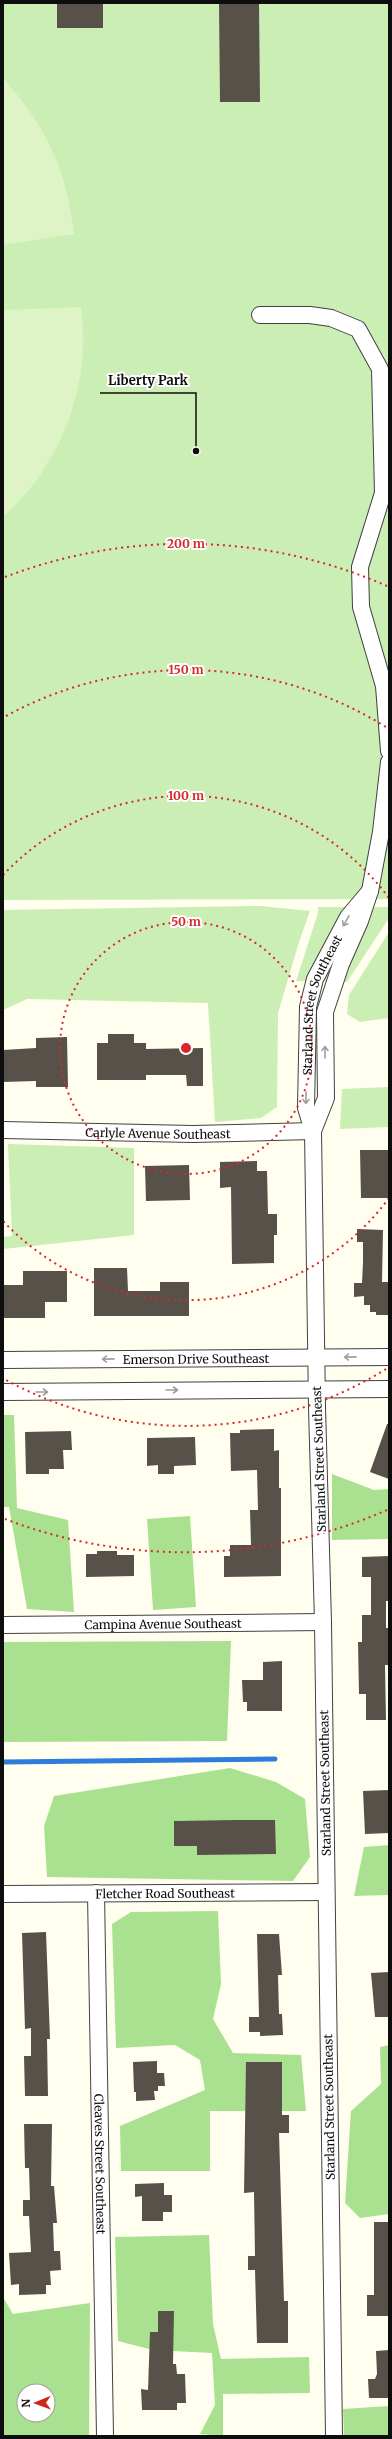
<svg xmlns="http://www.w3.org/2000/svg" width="392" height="2439" viewBox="0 0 392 2439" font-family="Merriweather,serif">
<rect width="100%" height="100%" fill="#fffeef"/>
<path fill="#caeeb3" d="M 3,3 L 389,3 L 389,899 L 3,900 Z
M 260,906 L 310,911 L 299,942 L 278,1013 L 277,1107 L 261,1118 L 215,1122 L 208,1003 L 27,999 L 3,1010 L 3,910 Z
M 318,907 L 389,907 L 389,918 L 347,982 L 296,981 L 318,913 Z
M 389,932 L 389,1018 L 360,1022 L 347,1014 L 349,995 Z
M 389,1087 L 389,1127 L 340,1129 L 342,1089 Z
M 8,1144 L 134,1148 L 134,1235 L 3,1249 L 3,1237 L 12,1236 Z"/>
<path fill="#aae191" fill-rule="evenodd" d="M 3,1415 L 14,1415 L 17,1508 L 68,1520 L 74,1612 L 27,1609 L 9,1507 L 3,1507 Z
M 332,1474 L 374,1490 L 389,1489 L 389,1539 L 332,1540 Z
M 190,1516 L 196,1607 L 153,1610 L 147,1519 Z
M 231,1641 L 227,1741 L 3,1742 L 3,1642 Z
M 230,1768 L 276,1782 L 305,1799 L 310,1857 L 293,1881 L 47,1877 L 44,1826 L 54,1796 Z
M 389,1845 L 389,1895 L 354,1896 L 364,1847 Z
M 218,1911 L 221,1984 L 213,2019 L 233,2053 L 301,2055 L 306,2111 L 210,2111 L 210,2171 L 121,2171 L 120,2126 L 205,2090 L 200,2060 L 175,2045 L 116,2048 L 112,1924 L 131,1912 Z
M 389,2045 L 389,2214 L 360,2218 L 345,2203 L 351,2111 L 381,2084 L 380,2047 Z
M 209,2235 L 213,2324 L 221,2359 L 309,2357 L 310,2393 L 223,2394 L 223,2436 L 200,2434 L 215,2405 L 212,2353 L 153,2350 L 118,2341 L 115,2237 Z
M 3,2297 L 13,2314 L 90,2303 L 89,2436 L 3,2436 ZM 24,2391 L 48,2391 L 48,2415 L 24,2415 Z
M 389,2406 L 389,2436 L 344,2436 L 343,2409 Z"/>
<path fill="#def4c6" d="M 3,78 C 46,126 67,170 74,234 L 3,245 Z
M 81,307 C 92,384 61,466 3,517 L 3,310 Z"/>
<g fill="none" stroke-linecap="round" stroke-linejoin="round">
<path stroke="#2c7ddc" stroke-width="5" d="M 3,1762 L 275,1759"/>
</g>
<path fill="#585149" d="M 219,3 L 259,3 L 260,102 L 220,102 Z
M 57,4 L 103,4 L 103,28 L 57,28 Z
M 108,1034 L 134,1034 L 134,1043 L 146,1043 L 146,1049 L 203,1048 L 203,1086 L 187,1086 L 186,1075 L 146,1075 L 146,1080 L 97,1080 L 97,1043 L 108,1043 Z
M 67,1037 L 68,1087 L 36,1087 L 36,1081 L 3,1082 L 3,1050 L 36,1048 L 36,1038 Z
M 360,1150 L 389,1150 L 389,1198 L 361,1198 Z
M 257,1161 L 257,1171 L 267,1171 L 268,1214 L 277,1214 L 277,1235 L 274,1235 L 274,1263 L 232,1264 L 231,1187 L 220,1188 L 220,1162 Z
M 189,1165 L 190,1200 L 146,1201 L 145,1166 Z
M 357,1229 L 383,1230 L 382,1282 L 389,1282 L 389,1315 L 376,1315 L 376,1312 L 370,1312 L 370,1305 L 364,1305 L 364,1296 L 354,1297 L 354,1283 L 362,1283 L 363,1262 L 363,1242 L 357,1242 Z
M 94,1268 L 127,1268 L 128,1291 L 160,1291 L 160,1282 L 189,1282 L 189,1316 L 94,1316 Z
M 23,1271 L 67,1271 L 67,1302 L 45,1302 L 45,1318 L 3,1318 L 3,1285 L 23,1285 Z
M 387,1424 L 389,1424 L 389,1479 L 370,1472 Z
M 274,1429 L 274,1451 L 279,1450 L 279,1488 L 281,1488 L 281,1576 L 224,1577 L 224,1556 L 230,1556 L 230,1545 L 251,1545 L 250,1510 L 258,1510 L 257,1470 L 231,1471 L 230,1433 L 240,1433 L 240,1430 Z
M 71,1431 L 72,1450 L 63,1450 L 64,1469 L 49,1469 L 49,1474 L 26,1474 L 25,1432 Z
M 195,1437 L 196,1465 L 174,1466 L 174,1474 L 158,1474 L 158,1465 L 147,1466 L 147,1438 Z
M 97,1551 L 117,1551 L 117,1555 L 134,1555 L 134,1576 L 86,1577 L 86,1554 L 97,1554 Z
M 389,1556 L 389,1601 L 386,1601 L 386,1628 L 389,1628 L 389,1665 L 385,1665 L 386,1720 L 366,1720 L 366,1694 L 359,1694 L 358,1642 L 362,1642 L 362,1615 L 371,1615 L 371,1577 L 362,1577 L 362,1557 Z
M 282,1661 L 282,1711 L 247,1711 L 247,1702 L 243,1702 L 242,1680 L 263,1680 L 263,1662 Z
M 389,1790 L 389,1833 L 365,1834 L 363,1791 Z
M 237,1820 L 275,1820 L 276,1854 L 197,1855 L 197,1846 L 174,1846 L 174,1821 Z
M 46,1932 L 50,2039 L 47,2039 L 48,2096 L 25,2096 L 24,2056 L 31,2056 L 31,2028 L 25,2029 L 22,1933 Z
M 257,1934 L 279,1934 L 282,1975 L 278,1975 L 279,2014 L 282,2014 L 283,2035 L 260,2036 L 260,2032 L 249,2032 L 249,2017 L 259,2017 Z
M 389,1972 L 389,2017 L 375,2017 L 371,1973 Z
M 157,2061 L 157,2073 L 164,2073 L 165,2086 L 158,2086 L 158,2091 L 154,2091 L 155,2100 L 136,2101 L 136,2092 L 134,2092 L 133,2062 Z
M 246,2062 L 282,2062 L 282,2115 L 289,2115 L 289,2133 L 279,2133 L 284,2301 L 288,2301 L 288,2343 L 257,2343 L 255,2270 L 248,2270 L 248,2256 L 255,2256 L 254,2192 L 244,2193 Z
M 24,2124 L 52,2124 L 51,2186 L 54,2186 L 57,2223 L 53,2223 L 54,2251 L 60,2251 L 61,2270 L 50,2271 L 51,2285 L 46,2285 L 46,2294 L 19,2295 L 19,2284 L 11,2285 L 9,2253 L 31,2252 L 29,2216 L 23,2216 L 23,2200 L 30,2200 L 29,2168 L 25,2168 Z
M 164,2183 L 164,2195 L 172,2195 L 172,2212 L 163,2212 L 163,2221 L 142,2221 L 142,2196 L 135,2197 L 135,2184 Z
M 374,2222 L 389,2222 L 389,2316 L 367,2316 L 367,2295 L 374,2295 Z
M 158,2311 L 174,2311 L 173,2364 L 176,2364 L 177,2374 L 185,2374 L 186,2403 L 177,2403 L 177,2410 L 142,2410 L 141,2389 L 148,2390 L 150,2332 L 158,2332 Z
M 389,2350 L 389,2398 L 369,2398 L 368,2379 L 375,2379 L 377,2374 L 376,2351 Z"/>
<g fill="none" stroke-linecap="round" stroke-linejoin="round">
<g stroke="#414141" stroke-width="18">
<g id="minor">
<path d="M 260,315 L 310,315 L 331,318 L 358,329 L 380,369 L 383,493 L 360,567 L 361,607 L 384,686 L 389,751"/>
<path id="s1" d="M 3,1130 L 193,1134 L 313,1131"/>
<path d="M 313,1131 L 326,1098 L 325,1012 L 341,964 L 360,921 L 370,891 L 381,832 L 389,762"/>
<path id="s2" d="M 3,1360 L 389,1357"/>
<path d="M 3,1392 L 389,1389"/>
<path id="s3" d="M 3,1625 L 323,1622"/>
<path id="s4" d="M 96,1893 L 105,2436"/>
<path id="s5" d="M 3,1894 L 326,1892"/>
<path id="s6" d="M 334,2436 L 323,1622 L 317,1407 L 313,1131 L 306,1108 L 308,1007 L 315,979 L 348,917 L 370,891"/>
</g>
</g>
<use href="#minor" stroke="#fff" stroke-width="16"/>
</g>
<defs><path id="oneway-shaft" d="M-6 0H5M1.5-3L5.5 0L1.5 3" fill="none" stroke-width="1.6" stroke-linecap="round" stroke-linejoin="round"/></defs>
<g stroke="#9f9f9f">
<use href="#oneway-shaft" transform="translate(346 921) rotate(120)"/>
<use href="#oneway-shaft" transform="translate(325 1052) rotate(-90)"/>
<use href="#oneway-shaft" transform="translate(306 1098) rotate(91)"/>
<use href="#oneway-shaft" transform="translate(350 1357) rotate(179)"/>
<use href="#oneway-shaft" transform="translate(108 1359) rotate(179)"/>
<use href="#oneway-shaft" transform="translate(172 1390)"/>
<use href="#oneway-shaft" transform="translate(42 1392)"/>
</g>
<g fill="none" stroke="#d62828" stroke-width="2" stroke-dasharray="2 4">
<circle cx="186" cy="1048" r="126"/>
<path d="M389 1198A252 252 0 0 1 3 1221M3 875A252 252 0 0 1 389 898"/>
<path d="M386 1369A378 378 0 0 1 6 1380M6 716A378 378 0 0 1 386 727"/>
<path d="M387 1510A504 504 0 0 1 5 1519M5 577A504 504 0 0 1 387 586"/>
</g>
<g text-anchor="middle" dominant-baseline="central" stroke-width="4" stroke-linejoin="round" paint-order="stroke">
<g font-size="12" fill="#0e0e0e" stroke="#fff">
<text stroke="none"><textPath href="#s6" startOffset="1435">Starland Street Southeast</textPath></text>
<text stroke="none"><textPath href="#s1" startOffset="155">Carlyle Avenue Southeast</textPath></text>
<text stroke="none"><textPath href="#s2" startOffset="193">Emerson Drive Southeast</textPath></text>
<text transform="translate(319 1459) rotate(-92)">Starland Street Southeast</text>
<text stroke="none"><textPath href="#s3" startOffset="160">Campina Avenue Southeast</textPath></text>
<text transform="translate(325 1783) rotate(-91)">Starland Street Southeast</text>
<text stroke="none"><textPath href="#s5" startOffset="162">Fletcher Road Southeast</textPath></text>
<text transform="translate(329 2107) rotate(-91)">Starland Street Southeast</text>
<text stroke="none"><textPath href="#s4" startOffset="271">Cleaves Street Southeast</textPath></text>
</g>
</g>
<circle cx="186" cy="1048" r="6" fill="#d62828" stroke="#fff" stroke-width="2"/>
<g font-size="12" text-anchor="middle" font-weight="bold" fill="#d62828" stroke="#fff" stroke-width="4" stroke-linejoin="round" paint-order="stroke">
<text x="186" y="548">200 m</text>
<text x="186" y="674">150 m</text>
<text x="186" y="800">100 m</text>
<text x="186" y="926">50 m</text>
</g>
<path fill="none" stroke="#0e0e0e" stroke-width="1.5" d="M196 451L196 393H100"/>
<circle fill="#0e0e0e" stroke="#fff" stroke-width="1.5" cx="196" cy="451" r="4"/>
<g font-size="13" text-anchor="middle" font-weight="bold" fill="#0e0e0e" stroke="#fff" stroke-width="4" stroke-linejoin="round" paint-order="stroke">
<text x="148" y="385">Liberty Park</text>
</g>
<rect width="392" height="2439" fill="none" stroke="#0e0e0e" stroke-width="8"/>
<g transform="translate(36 2403) rotate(269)"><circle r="19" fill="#ffffff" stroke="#9f9f9f"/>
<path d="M0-3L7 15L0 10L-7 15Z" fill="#ce2716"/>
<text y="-6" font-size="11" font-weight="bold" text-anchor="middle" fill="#0e0e0e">N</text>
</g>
</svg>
